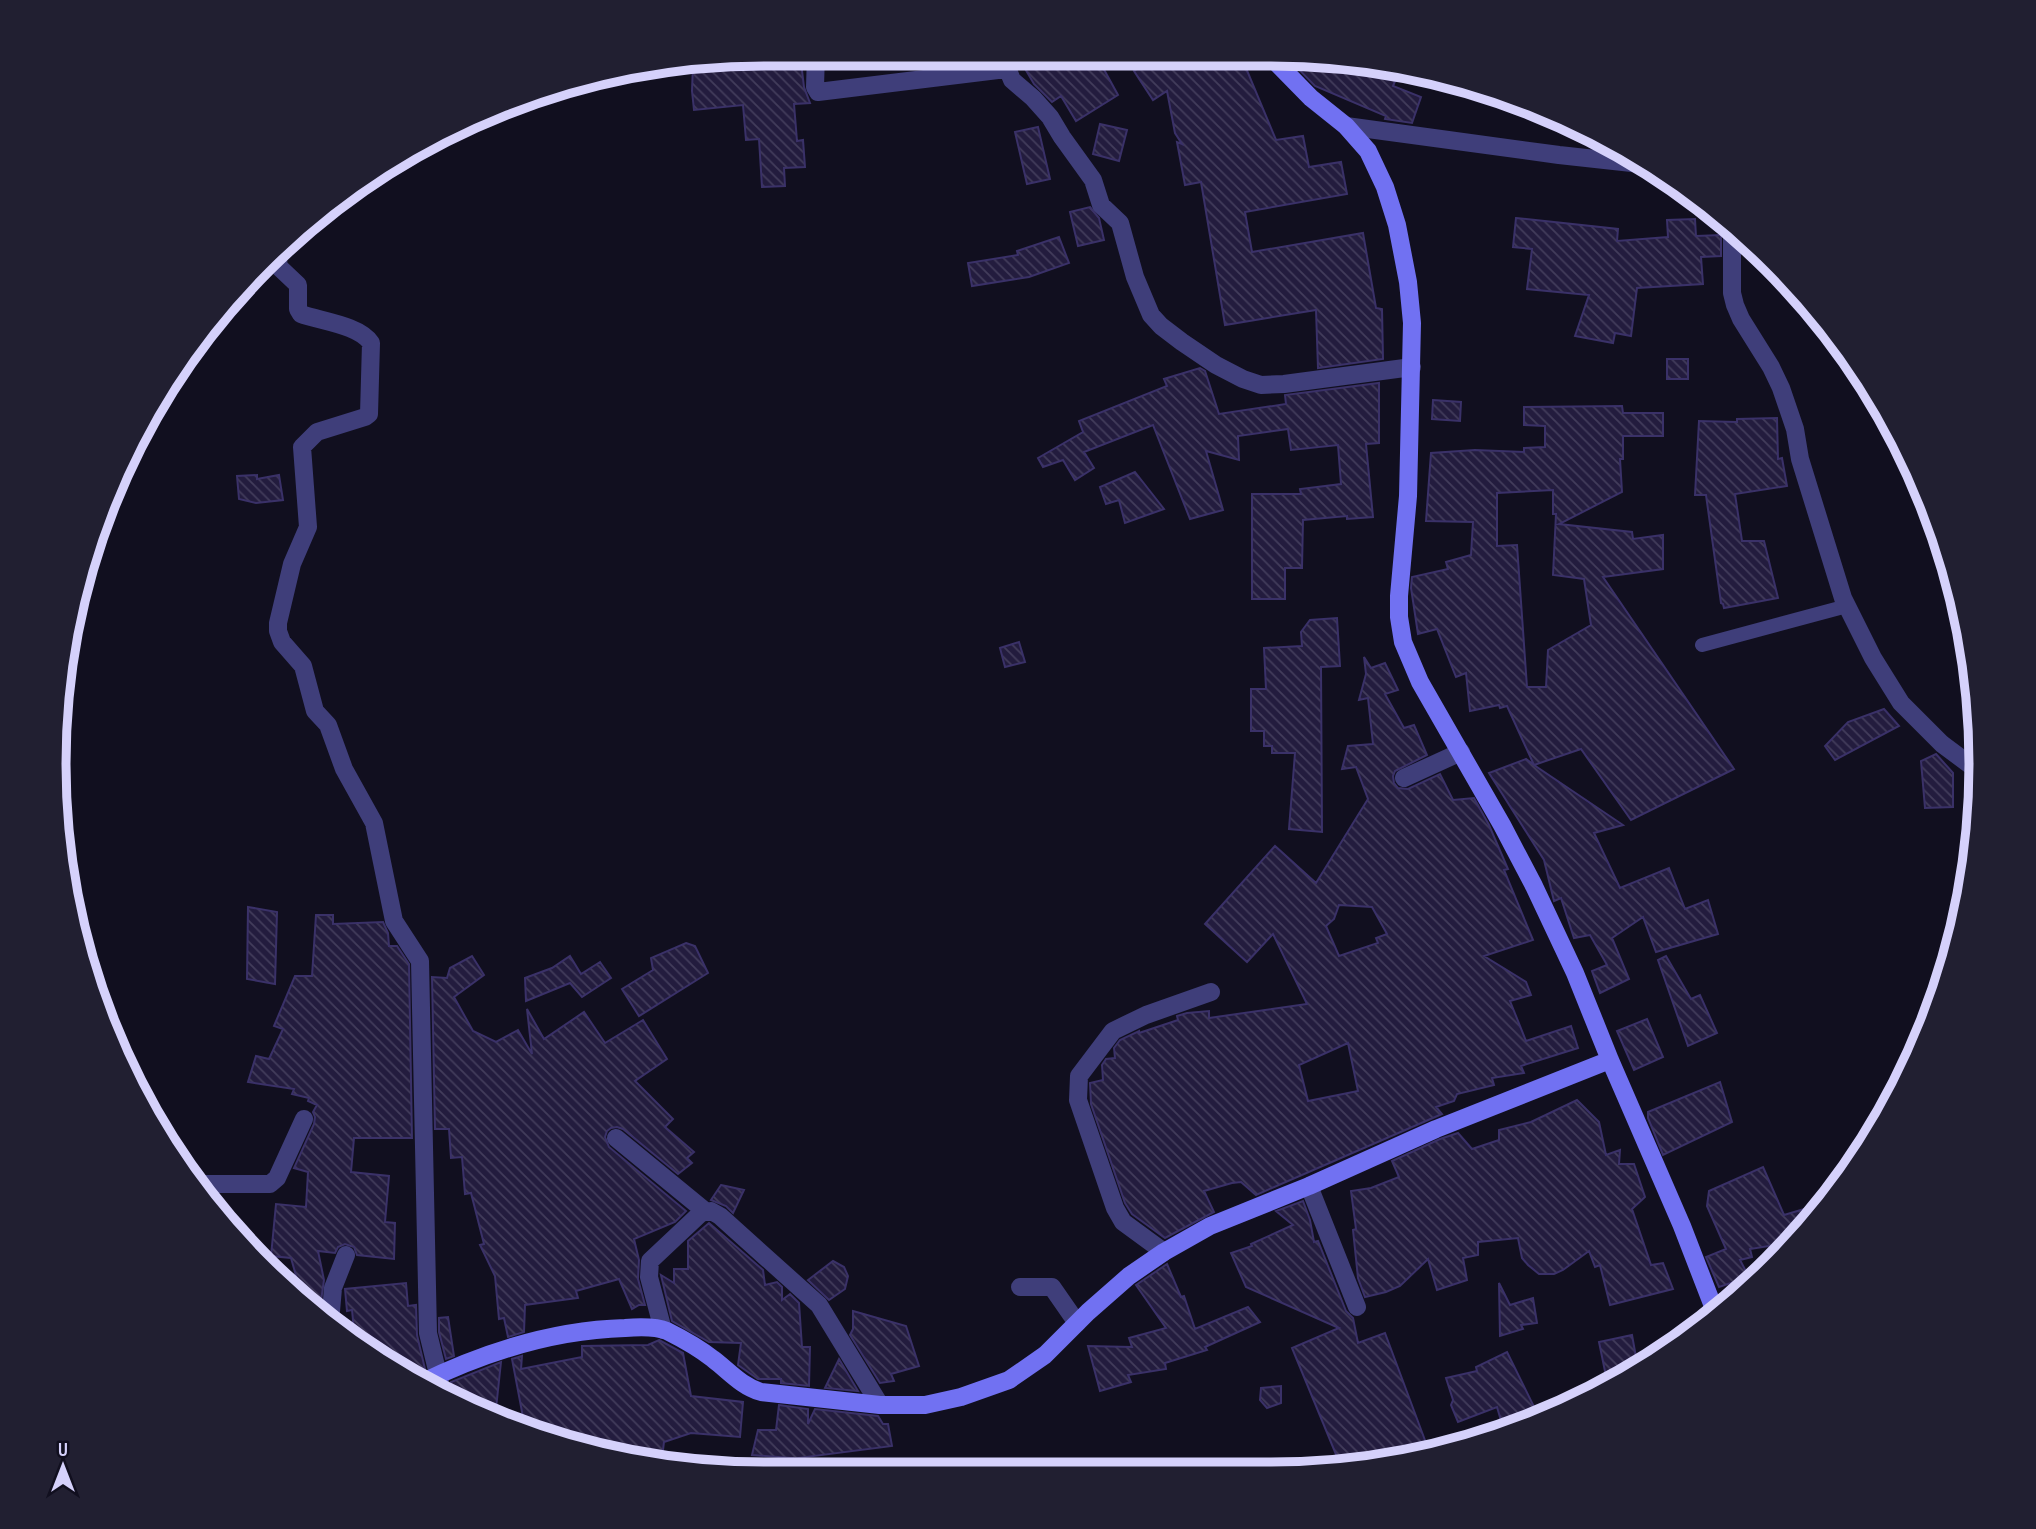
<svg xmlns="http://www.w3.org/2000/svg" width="2036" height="1529" viewBox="0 0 2036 1529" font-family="'Sofia Sans Condensed',sans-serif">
<defs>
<pattern id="building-back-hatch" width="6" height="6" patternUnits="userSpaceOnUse" patternTransform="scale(1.75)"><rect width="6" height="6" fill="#231c3e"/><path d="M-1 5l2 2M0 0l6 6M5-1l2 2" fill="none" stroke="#423c5b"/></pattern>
</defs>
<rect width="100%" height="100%" fill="#110f1f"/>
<path fill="url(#building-back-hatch)" stroke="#3a3168" stroke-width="2" fill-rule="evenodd" d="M 800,54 L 804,87 L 810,103 L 794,104 L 797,141 L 803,140 L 805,167 L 784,168 L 785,186 L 762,187 L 759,139 L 746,140 L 743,105 L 694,110 L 692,91 L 693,64 L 736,58 L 736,62 L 774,59 L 773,57 Z
M 1017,55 L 1096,55 L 1118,95 L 1076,121 L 1061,96 L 1052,102 L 1034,84 Z
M 1138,55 L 1241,56 L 1276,140 L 1303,136 L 1309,167 L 1341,162 L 1347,194 L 1245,212 L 1252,252 L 1363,233 L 1376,308 L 1382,309 L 1383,359 L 1318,368 L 1316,310 L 1225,325 L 1201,182 L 1185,185 L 1177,142 L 1182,144 L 1175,133 L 1167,91 L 1153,100 L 1134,71 L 1145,64 Z
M 1286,56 L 1318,56 L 1355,62 L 1396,79 L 1393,86 L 1421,97 L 1412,123 L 1385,119 L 1386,116 L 1315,86 Z
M 1100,124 L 1127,130 L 1119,161 L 1093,154 Z
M 1038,127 L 1050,179 L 1027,184 L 1015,132 Z
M 1090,207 L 1099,218 L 1104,240 L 1078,246 L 1070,212 Z
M 1516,218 L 1618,229 L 1617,241 L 1668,237 L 1667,220 L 1695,219 L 1696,236 L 1721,235 L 1721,256 L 1701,257 L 1703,284 L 1637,288 L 1631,336 L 1615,333 L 1613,343 L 1575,336 L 1589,295 L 1527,289 L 1532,249 L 1513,247 Z
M 1059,237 L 1069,263 L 1029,277 L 972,286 L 968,263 L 1018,255 L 1017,251 Z
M 1667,359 L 1688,359 L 1688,379 L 1667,379 Z
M 1200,368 L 1205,371 L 1219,414 L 1286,404 L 1285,395 L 1379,383 L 1379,443 L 1366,444 L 1373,517 L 1347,519 L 1347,516 L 1303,520 L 1302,568 L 1285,568 L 1285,599 L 1252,599 L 1252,494 L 1301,494 L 1300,489 L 1341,484 L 1338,445 L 1291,450 L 1288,429 L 1238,436 L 1239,460 L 1206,451 L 1223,510 L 1190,519 L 1153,425 L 1084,452 L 1094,468 L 1075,480 L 1063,460 L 1043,467 L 1038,458 L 1083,432 L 1079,421 L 1167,386 L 1164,379 Z
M 1433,400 L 1461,402 L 1460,421 L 1432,419 Z
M 1622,406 L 1623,413 L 1663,413 L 1663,436 L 1623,436 L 1623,459 L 1620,459 L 1622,492 L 1559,524 L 1632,532 L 1633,539 L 1663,535 L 1663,569 L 1603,577 L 1734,769 L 1631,820 L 1581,749 L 1534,765 L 1623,825 L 1594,833 L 1620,888 L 1669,868 L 1685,909 L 1708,900 L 1718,934 L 1656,952 L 1643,917 L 1612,938 L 1629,979 L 1600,993 L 1592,971 L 1607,965 L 1590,935 L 1574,938 L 1561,898 L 1554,901 L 1544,860 L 1489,773 L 1526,759 L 1534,765 L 1507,706 L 1500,708 L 1499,705 L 1470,711 L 1466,673 L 1456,677 L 1437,629 L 1418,634 L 1411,588 L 1412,577 L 1448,569 L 1446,562 L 1471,555 L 1473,522 L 1426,521 L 1431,453 L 1475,450 L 1524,452 L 1524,448 L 1545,447 L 1545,426 L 1524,425 L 1524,407 ZM 1553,490 L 1553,514 L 1556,514 L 1553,575 L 1584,579 L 1591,625 L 1548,650 L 1546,687 L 1527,687 L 1517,545 L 1497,546 L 1497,493 Z
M 1777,418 L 1778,459 L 1782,458 L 1787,486 L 1735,494 L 1742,541 L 1764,541 L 1778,598 L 1724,608 L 1723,604 L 1721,603 L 1706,495 L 1695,495 L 1699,421 L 1737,422 L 1737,419 Z
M 1135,472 L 1164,509 L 1125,523 L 1119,500 L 1106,504 L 1100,487 Z
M 257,475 L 257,479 L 279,475 L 283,500 L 256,503 L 239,499 L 237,476 Z
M 1337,618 L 1340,666 L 1321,667 L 1322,832 L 1289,829 L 1295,753 L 1272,753 L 1272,746 L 1264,746 L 1264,731 L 1251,731 L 1251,689 L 1266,689 L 1264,648 L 1302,646 L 1301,632 L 1310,620 Z
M 1019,642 L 1025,662 L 1005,667 L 1000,648 Z
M 1364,657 L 1371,668 L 1385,663 L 1398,690 L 1385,694 L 1404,728 L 1414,725 L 1427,755 L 1395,771 L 1393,776 L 1394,783 L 1398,788 L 1408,789 L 1440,774 L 1453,800 L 1474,798 L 1489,825 L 1508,869 L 1504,870 L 1533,940 L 1484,956 L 1526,982 L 1531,995 L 1510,1001 L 1526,1041 L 1571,1026 L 1578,1048 L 1521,1066 L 1524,1073 L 1492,1078 L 1494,1085 L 1457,1094 L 1454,1101 L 1436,1107 L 1442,1114 L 1256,1195 L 1241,1182 L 1232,1183 L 1204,1191 L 1214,1212 L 1165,1238 L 1132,1214 L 1125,1203 L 1091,1104 L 1090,1083 L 1103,1080 L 1102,1065 L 1106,1059 L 1115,1058 L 1114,1048 L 1120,1040 L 1139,1031 L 1139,1033 L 1178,1020 L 1177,1016 L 1187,1013 L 1209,1011 L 1209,1018 L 1307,1004 L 1273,934 L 1247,962 L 1205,924 L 1275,846 L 1316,883 L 1368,799 L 1356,767 L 1342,769 L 1348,746 L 1373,744 L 1368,698 L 1359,700 L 1366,674 ZM 1339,905 L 1372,907 L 1387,934 L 1376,938 L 1378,943 L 1339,956 L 1326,926 L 1334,919 ZM 1348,1043 L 1358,1091 L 1308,1101 L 1299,1065 Z
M 1884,709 L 1899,726 L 1835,760 L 1825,746 L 1848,722 Z
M 1936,754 L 1953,773 L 1953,807 L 1925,808 L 1921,761 Z
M 248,907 L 277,912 L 275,984 L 247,979 Z
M 316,915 L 333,915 L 333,924 L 383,922 L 388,933 L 389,946 L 397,946 L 409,964 L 412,1138 L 354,1138 L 351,1172 L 389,1176 L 385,1222 L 395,1223 L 394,1259 L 357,1255 L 354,1247 L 345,1244 L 338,1247 L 335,1253 L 318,1251 L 324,1280 L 320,1308 L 311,1309 L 304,1304 L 291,1258 L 271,1256 L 276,1204 L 306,1207 L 308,1172 L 294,1168 L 314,1124 L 315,1117 L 313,1112 L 317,1105 L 308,1101 L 309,1098 L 292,1094 L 294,1089 L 248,1082 L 256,1056 L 269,1059 L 283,1029 L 274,1026 L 295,976 L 312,976 Z
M 686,943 L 695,946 L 708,973 L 639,1016 L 622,989 L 653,970 L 651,958 Z
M 472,956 L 484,975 L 454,997 L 473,1031 L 496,1042 L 518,1030 L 532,1054 L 527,1009 L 544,1039 L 584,1012 L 605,1043 L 643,1020 L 667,1059 L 635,1081 L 673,1119 L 665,1127 L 694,1152 L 687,1158 L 692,1163 L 678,1174 L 623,1129 L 617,1127 L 611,1128 L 607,1131 L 605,1137 L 609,1147 L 686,1211 L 675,1222 L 634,1239 L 639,1260 L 638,1279 L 645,1305 L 639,1305 L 632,1309 L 619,1279 L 576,1291 L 578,1298 L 525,1305 L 524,1332 L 508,1337 L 504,1318 L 499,1319 L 495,1276 L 480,1245 L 484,1244 L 471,1193 L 465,1194 L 462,1157 L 451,1158 L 449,1129 L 435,1129 L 432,977 L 447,978 L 450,968 Z
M 570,956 L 581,974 L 600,962 L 611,978 L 582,997 L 570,983 L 526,1001 L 525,978 L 552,968 Z
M 1666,956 L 1691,999 L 1700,995 L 1717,1033 L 1688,1046 L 1658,960 Z
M 1647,1019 L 1663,1057 L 1634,1070 L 1617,1031 Z
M 1720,1082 L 1732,1122 L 1663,1155 L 1648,1118 L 1648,1112 Z
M 1577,1100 L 1599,1122 L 1606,1155 L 1620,1150 L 1619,1164 L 1634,1164 L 1645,1197 L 1632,1209 L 1651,1265 L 1663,1263 L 1673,1289 L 1610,1305 L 1600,1265 L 1595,1267 L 1589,1251 L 1563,1270 L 1554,1274 L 1539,1274 L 1528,1265 L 1522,1258 L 1518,1238 L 1478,1242 L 1478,1255 L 1463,1258 L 1467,1280 L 1437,1290 L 1428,1259 L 1400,1286 L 1386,1292 L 1365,1297 L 1358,1278 L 1353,1230 L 1356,1229 L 1351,1191 L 1371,1188 L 1399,1177 L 1392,1161 L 1440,1139 L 1458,1133 L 1472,1149 L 1499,1140 L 1499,1130 L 1531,1122 Z
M 1763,1167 L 1784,1215 L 1804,1209 L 1808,1225 L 1794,1242 L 1750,1249 L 1752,1257 L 1740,1260 L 1749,1277 L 1719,1287 L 1706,1257 L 1726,1249 L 1707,1206 L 1709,1191 Z
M 721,1185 L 744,1190 L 733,1213 L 726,1206 L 711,1200 Z
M 1303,1201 L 1310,1220 L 1314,1242 L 1318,1241 L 1346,1311 L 1353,1318 L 1358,1343 L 1385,1333 L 1429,1451 L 1364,1469 L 1342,1469 L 1292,1348 L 1339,1328 L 1246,1287 L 1231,1253 L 1252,1246 L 1251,1244 L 1293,1225 L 1276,1211 Z
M 709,1223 L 763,1270 L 765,1285 L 777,1282 L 782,1287 L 782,1300 L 790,1294 L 799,1303 L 802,1347 L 810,1347 L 809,1386 L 781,1383 L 781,1379 L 758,1379 L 738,1365 L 741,1343 L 709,1342 L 672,1321 L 661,1275 L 674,1283 L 674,1269 L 688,1269 L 688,1241 Z
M 833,1261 L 844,1267 L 848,1276 L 845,1289 L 829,1300 L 808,1280 Z
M 1167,1264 L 1181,1297 L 1184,1296 L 1195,1329 L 1248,1307 L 1260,1322 L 1205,1347 L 1207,1350 L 1165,1363 L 1166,1369 L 1128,1375 L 1131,1382 L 1100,1391 L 1088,1346 L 1132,1347 L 1129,1338 L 1166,1328 L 1136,1285 Z
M 406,1283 L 408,1306 L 416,1305 L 417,1335 L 425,1369 L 414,1374 L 409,1379 L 355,1341 L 352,1310 L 347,1311 L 345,1289 Z
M 1499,1283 L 1510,1305 L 1533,1298 L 1537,1323 L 1521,1325 L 1523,1329 L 1500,1336 Z
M 853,1311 L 906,1326 L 919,1366 L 891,1374 L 894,1381 L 880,1383 L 850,1335 L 853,1329 Z
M 448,1317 L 454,1356 L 446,1359 L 439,1332 L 439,1318 Z
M 1632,1335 L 1636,1357 L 1630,1359 L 1635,1372 L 1608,1386 L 1599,1342 Z
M 659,1340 L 683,1353 L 691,1396 L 743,1402 L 740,1437 L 691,1433 L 664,1442 L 663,1450 L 658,1452 L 661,1466 L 537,1437 L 526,1433 L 512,1359 L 522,1356 L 521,1369 L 582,1357 L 582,1346 L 648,1345 Z
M 1507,1352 L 1541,1421 L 1504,1431 L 1497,1407 L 1458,1422 L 1451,1405 L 1453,1400 L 1446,1378 L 1477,1371 L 1476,1367 Z
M 839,1359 L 858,1391 L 825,1388 Z
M 501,1362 L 495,1418 L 453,1399 L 454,1393 L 451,1382 Z
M 1281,1386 L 1281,1403 L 1267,1408 L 1260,1400 L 1261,1388 Z
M 779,1405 L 808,1409 L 808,1424 L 815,1409 L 878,1416 L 883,1424 L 888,1424 L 892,1446 L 791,1459 L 792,1458 L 752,1455 L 758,1430 L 776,1430 Z"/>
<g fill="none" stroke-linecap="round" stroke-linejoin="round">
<path stroke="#3f3e7a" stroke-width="14" d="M 1702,645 L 1847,606"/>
<path stroke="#3f3e7a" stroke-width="18" d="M 816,54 L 815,87 L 818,92 L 1006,69
M 1002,55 L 1012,80 L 1033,98 L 1050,117 L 1062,137 L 1093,180 L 1101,205 L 1120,223 L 1135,277 L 1151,315 L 1161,326 L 1182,342 L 1216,365 L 1243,379 L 1261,385 L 1284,384 L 1412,367
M 1346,126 L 1559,155 L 1650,165
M 1732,228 L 1732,293 L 1735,305 L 1741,319 L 1771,367 L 1781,388 L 1795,429 L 1800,459 L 1843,598 L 1873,658 L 1901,703 L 1942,744 L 1981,773
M 277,252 L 279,267 L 298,285 L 298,309 L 301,314 C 320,321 359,325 371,343 L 369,414 L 365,417 L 317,432 L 302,447 L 308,527 L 292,564 L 278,623 L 278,631 L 282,642 L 303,666 L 315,711 L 328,725 L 344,769 L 374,823 L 394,921 L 420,961 L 428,1333 L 443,1395
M 1404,778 L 1461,752
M 616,1138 L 705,1211
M 196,1184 L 270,1184 L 277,1178 L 304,1119
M 1309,1186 L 1357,1307
M 1164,1252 L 1123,1222 L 1115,1208 L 1078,1100 L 1079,1076 L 1113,1031 L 1146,1015 L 1211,992
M 1020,1287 L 1052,1287 L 1077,1323
M 330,1323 L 333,1288 L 346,1255
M 663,1330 L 649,1277 L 650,1261 L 701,1213 L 711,1211 L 720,1216 L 819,1305 L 880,1405"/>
<path stroke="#7171f2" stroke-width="18" d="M 1270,56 L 1311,98 L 1346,126 L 1368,151 L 1385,187 L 1397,225 L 1408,282 L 1412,323 L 1408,496 L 1399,596 L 1399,617 L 1403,642 L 1420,682 L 1502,825 L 1534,886 L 1575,973 L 1610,1060 L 1682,1226 L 1716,1314
M 419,1384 C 482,1353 554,1330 625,1328 C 638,1327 655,1326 667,1331 C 683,1339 699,1348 713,1359 C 729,1371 741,1386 761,1392 L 880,1405 L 925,1405 L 961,1397 L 1009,1380 L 1045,1355 L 1088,1312 L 1129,1276 L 1164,1252 L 1210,1226 L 1309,1186 L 1436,1129 L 1610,1060"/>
</g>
<path d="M0 0H2036V1529H0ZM764 66H1271A698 698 0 0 1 1969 764V764A698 698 0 0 1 1271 1462H764A698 698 0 0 1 66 764V764A698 698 0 0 1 764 66Z" fill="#211f31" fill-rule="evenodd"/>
<path fill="none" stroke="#d5d1fb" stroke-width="9" d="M764 66H1271A698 698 0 0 1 1969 764V764A698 698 0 0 1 1271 1462H764A698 698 0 0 1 66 764V764A698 698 0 0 1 764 66Z"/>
<g transform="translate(63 1466)" stroke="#110f1f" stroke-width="5" paint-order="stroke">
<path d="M0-5L12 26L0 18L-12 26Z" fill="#d5d1fb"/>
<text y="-10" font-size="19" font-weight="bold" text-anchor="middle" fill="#d5d1fb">U</text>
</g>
</svg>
